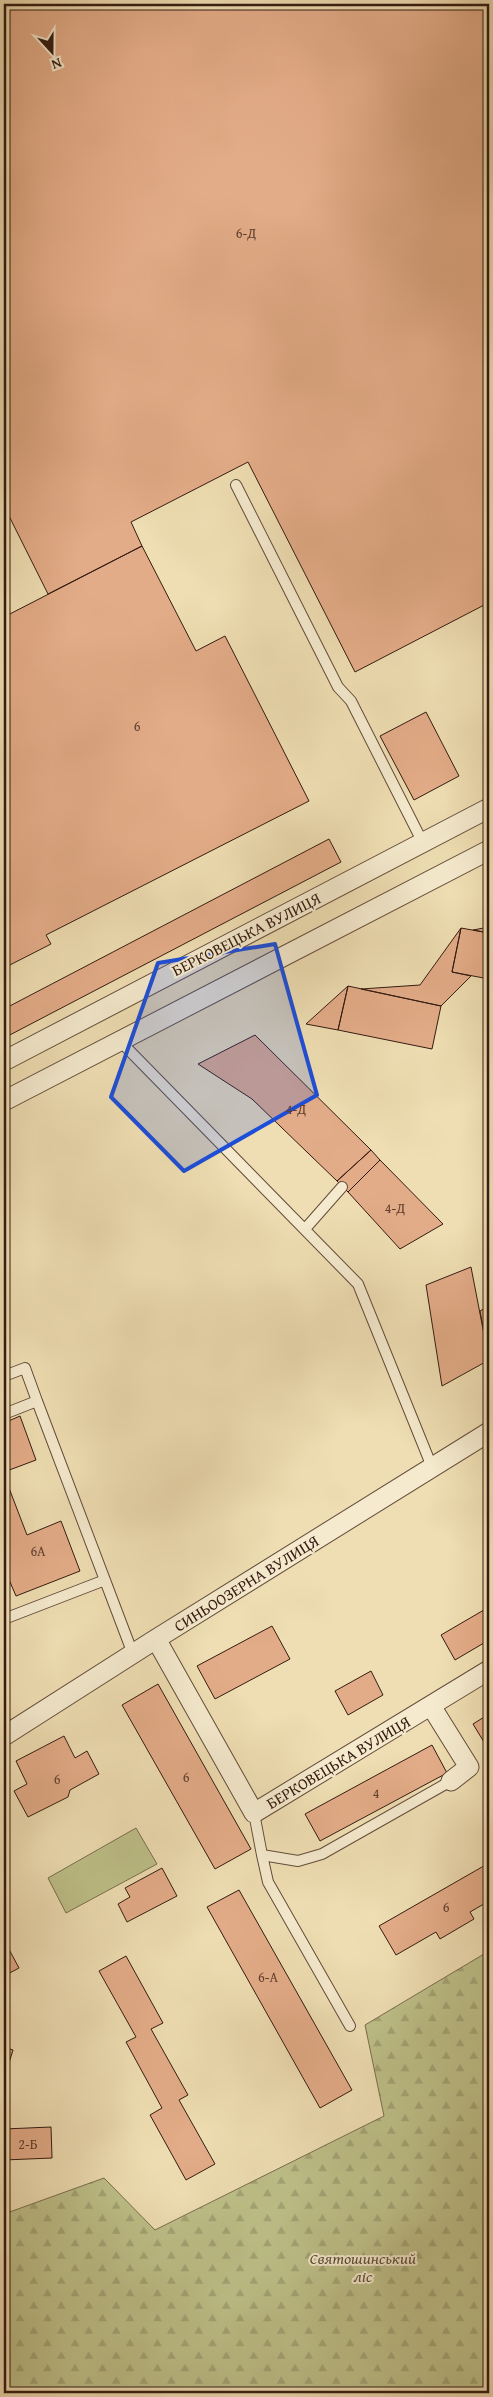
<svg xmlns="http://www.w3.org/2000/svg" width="493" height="2397" viewBox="0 0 493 2397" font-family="'Gentium Book Plus',serif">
<defs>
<pattern id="forest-firs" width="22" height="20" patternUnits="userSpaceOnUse" patternTransform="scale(1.25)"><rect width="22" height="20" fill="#bec089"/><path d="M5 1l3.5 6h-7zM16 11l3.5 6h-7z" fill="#a4a475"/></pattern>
</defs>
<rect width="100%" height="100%" fill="#efdeb3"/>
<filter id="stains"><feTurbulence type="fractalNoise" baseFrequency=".004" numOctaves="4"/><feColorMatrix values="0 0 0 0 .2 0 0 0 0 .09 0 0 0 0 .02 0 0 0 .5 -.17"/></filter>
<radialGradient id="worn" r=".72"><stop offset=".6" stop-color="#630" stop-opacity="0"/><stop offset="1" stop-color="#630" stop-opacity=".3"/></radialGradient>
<path fill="#bec089" stroke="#796e4d" d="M 136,1828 L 157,1864 L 66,1913 L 48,1878 Z"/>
<path fill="url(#forest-firs)" stroke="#796e4d" d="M 489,1951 L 489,2393 L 4,2393 L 4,2214 L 104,2178 L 155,2230 L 384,2116 L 365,2025 Z"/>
<path fill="#e3ac88" stroke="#341b11" d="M 4,4 L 489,4 L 489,606 L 488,603 L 355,672 L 248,462 L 131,522 L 142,546 L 48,594 L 4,506 Z
M 142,546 L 196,651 L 225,636 L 309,801 L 46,935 L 51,944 L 4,968 L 4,617 Z
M 426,712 L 459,776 L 414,800 L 380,736 Z
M 329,839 L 341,862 L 4,1038 L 4,1009 Z
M 489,927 L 489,933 L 473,930 Z
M 461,928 L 489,933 L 489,979 L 452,972 Z
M 461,928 L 452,972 L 471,976 L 441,1006 L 361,989 L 420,985 Z
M 348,986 L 441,1006 L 432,1049 L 338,1030 Z
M 348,986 L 338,1030 L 306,1024 Z
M 255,1035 L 371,1150 L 337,1181 L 252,1099 L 198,1064 Z
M 371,1150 L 380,1160 L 348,1192 L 337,1181 Z
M 380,1160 L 443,1224 L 400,1249 L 348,1192 Z
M 471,1267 L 489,1360 L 442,1386 L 426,1285 Z
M 489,1306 L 489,1360 L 480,1311 Z
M 20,1416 L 36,1460 L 4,1472 L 4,1423 Z
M 4,1475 L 27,1535 L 61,1521 L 80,1571 L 16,1596 L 4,1568 Z
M 489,1607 L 489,1640 L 455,1660 L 441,1635 Z
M 272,1626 L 290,1659 L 215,1699 L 197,1666 Z
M 371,1671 L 383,1695 L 348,1715 L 335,1691 Z
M 158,1684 L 251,1849 L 215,1869 L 122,1705 Z
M 489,1714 L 489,1746 L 487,1747 L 473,1724 Z
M 64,1736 L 75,1758 L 87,1751 L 99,1774 L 70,1790 L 68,1797 L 28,1817 L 14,1791 L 27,1784 L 16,1761 Z
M 432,1745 L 447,1773 L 320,1841 L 305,1814 Z
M 489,1863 L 489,1901 L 470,1912 L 474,1919 L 440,1939 L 436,1932 L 396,1955 L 379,1926 Z
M 162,1868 L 177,1896 L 127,1922 L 118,1904 L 130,1897 L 125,1888 Z
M 239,1890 L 352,2090 L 320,2108 L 207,1907 Z
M 4,1940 L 19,1968 L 4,1976 Z
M 126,1956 L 163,2023 L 151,2029 L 188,2095 L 179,2100 L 215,2164 L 186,2180 L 150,2115 L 162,2108 L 126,2042 L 136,2037 L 99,1971 Z
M 4,2047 L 13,2050 L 4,2079 Z
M 51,2127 L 52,2158 L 4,2160 L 4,2129 Z"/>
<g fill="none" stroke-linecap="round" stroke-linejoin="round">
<g stroke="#634c3a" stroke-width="12">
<path id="service" d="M 236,485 L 338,687 L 351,701 L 423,843
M 4,568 L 4,572
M 120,1041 L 358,1284 L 432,1467
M 305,1229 L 342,1187
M 4,1376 L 25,1368 L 37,1401
M 4,1414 L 37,1401 L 133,1654
M 4,1619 L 105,1580
M 254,1813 L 262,1855 L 298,1861 L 322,1854 L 451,1781
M 262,1855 L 268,1882 L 350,2026"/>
</g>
<g stroke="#634c3a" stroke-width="21">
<path id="minor" d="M 4,1061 L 489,808
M 4,1101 L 489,850
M 156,1639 L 254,1813 L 489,1670
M 431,1706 L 469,1767 L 451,1781
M 4,1736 L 156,1639 L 489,1432"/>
</g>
<use href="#service" stroke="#f5eace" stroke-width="10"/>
<use href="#minor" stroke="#f5eace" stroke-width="19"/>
</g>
<path fill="#1d4ed8" fill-opacity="0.2" stroke="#1d4ed8" stroke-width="4" stroke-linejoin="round" d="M 275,944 L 317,1095 L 184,1171 L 111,1097 L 158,963 Z"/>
<g text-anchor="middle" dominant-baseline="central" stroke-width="4" stroke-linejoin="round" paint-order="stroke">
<g font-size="14" fill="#603f2f">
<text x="246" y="233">6-Д</text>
<text x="137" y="726">6</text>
<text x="296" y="1109">4-Д</text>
<text x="395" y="1208">4-Д</text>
<text x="38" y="1551">6А</text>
<text x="186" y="1777">6</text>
<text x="57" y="1779">6</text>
<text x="376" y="1793">4</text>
<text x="446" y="1907">6</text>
<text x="268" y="1977">6-А</text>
<text x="28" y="2144">2-Б</text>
</g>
<g font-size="16" fill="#341b11" stroke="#f5eace">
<text transform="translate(246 934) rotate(-27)">БЕРКОВЕЦЬКА ВУЛИЦЯ</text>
<text transform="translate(246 1583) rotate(-32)">СИНЬООЗЕРНА ВУЛИЦЯ</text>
<text transform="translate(338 1762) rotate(-31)">БЕРКОВЕЦЬКА ВУЛИЦЯ</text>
</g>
<g font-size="16" font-style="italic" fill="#5d4d35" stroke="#f5eace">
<text x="363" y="2258">Святошинський<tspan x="363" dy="18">ліс</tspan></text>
</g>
</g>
<rect width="493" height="2397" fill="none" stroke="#efdeb3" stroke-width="20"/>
<rect x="5" y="5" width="483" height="2387" fill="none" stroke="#341b11" stroke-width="2.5"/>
<rect x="10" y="10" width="473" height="2377" fill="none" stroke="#341b11"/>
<g transform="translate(52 52) rotate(159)" stroke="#f5eace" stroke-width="4" paint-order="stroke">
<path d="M0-4L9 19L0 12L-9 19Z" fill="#341b11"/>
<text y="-8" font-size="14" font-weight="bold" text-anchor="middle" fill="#341b11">N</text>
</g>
<rect width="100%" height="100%" filter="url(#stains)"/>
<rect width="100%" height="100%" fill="url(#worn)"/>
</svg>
